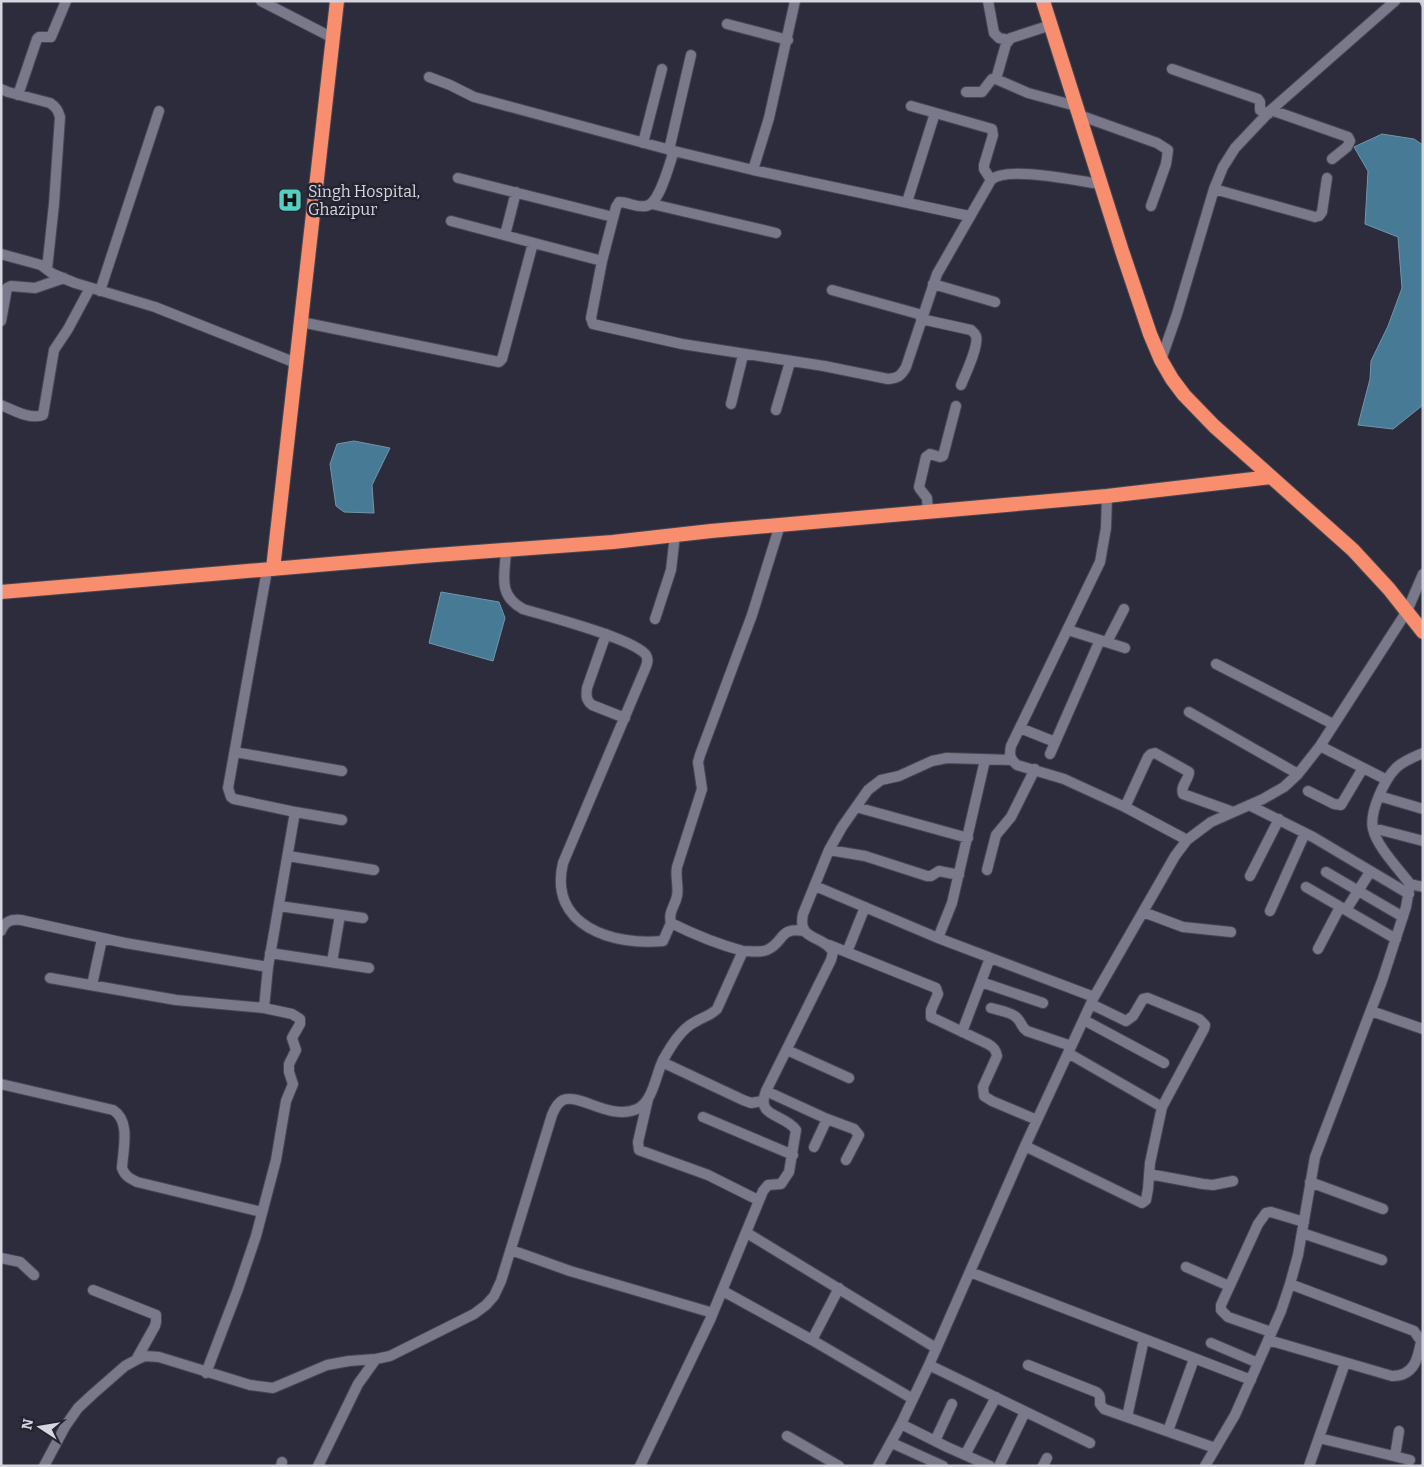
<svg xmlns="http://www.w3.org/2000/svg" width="1424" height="1467" viewBox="0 0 1424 1467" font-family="Bitter,serif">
<rect width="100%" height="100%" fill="#2d2c3c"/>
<path fill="#467a95" stroke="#7196ac" d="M 1382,134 L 1414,139 L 1423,145 L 1423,405 L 1393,429 L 1358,425 L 1370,379 L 1371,361 L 1388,326 L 1402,288 L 1398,237 L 1365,224 L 1368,171 L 1354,147 Z
M 354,441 L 390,448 L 372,485 L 374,513 L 344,512 L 336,506 L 330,464 L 337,444 Z
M 441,592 L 499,602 L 505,618 L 493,661 L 429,643 Z"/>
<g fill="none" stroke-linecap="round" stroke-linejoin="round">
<g stroke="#474753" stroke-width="12">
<path id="minor" d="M 261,1 L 333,38
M 988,1 L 994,33 L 999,38 L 1009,40
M 727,24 L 788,40
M 1172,69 L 1258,99 L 1260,102 L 1260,110 L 1268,114
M 429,77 L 450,85 L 474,97 L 674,151 L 753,170 L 969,216
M 996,79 L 1006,44 L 1011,38 L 1051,25
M 1,89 L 8,92 L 50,103 C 56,107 58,110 60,117 L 54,204 L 47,269
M 966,92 L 982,92 L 992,79 L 996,79 L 1028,93 L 1076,106
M 18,95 L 37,39 L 39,37 L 51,37 L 66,1
M 911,106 L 992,129 L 993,135 L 984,165 L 984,169 L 991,180
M 1271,110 L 1348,137 L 1350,141 L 1347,147 L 1332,159
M 1079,115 L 1157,143 L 1168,150 L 1166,164 L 1151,206
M 643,143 L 662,69
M 669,150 L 691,55
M 674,151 C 669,164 660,204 646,206 C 637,208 628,202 619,202 L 616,207 L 602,261 L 591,318 L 593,324 L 682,344 L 824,366 L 888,379 C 898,378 901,376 906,367 L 937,274 L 991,180 C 1006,165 1078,181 1100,184
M 753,170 L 769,118 L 795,1
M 458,178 L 613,217
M 1214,189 L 1315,217 L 1319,216 L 1322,212 L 1327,178
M 907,202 L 935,113
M 652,204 L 776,233
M 451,221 L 602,261
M 505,235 L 516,192
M 1,254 L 41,265 L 53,274 L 75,283 L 155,307 L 296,363
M 933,284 L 995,302
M 832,290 L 922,315
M 100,291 L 159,111
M 921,319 L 971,330 C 973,332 975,333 976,336 C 979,346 965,375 961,385
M 1,321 L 7,288 L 11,286 L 35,288 L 64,278
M 301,322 L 499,362 L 502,359 L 533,243
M 1161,360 L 1177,314 L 1214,189 L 1223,167 L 1235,148 L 1271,110 L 1395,1
M 731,404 L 743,355
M 1,405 C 13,410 30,420 43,415 L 54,350 L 68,329 L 90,288
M 776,410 L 790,362
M 1107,496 L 1106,528 L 1100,562 L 1011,746 C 1009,755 1010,759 1017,765 L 1064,779 L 1125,807 L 1187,840
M 928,513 L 927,498 L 920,489 L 919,487 L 926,457 L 930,454 L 940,457 L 943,456 L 956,406
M 506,550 C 505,575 497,595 523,609 C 546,616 633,638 646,655 C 649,660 647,664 645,669 L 563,863 C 548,926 613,946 663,941 L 671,923
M 655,619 L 671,570 L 675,535
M 1068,630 L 1125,648
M 606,634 L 587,688 C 586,696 586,700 592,705 L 625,718
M 1107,642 L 1124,609
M 1216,664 L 1333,724
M 1189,712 L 1298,774
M 1020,728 L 1055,742
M 1320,746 L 1387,780
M 235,752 L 342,771
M 1050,754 L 1100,640
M 1308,791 L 1334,804 L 1341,805 L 1363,768
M 1379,796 L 1423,809
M 1249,805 L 1313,837 L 1409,894
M 856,807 L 968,838
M 1125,807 L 1148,757 L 1151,754 L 1155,753 L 1189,772 C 1189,780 1180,785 1183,794 L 1233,812
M 295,812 L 342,820
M 1373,828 L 1423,841
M 829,850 L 865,856 L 927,876 L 931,876 L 939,871 L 959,875
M 288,856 L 374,870
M 987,870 L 996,835 L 1011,817 L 1035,769
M 1326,872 L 1403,917
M 1250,876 L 1279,819
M 1410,884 L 1423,887
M 815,886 L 938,938 L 1094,997
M 1306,887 L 1396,939
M 279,906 L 363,918
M 1346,910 L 1370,872
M 1270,911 L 1305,833
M 1143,912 L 1183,927 L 1231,932
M 1,931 C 5,921 11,919 21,920 L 125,943 L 268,967
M 938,938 L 952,903 L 985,760
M 829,945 L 936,988 L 938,994 L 931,1010 L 931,1017 L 988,1044 C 994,1047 996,1050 997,1056 L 983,1087 L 984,1096 L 992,1101 L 1037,1120
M 1318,949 L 1340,907
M 743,951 C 717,944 695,935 671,923 C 668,912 675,906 677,896 C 679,886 675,877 677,867 L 702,789 L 698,762 L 700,755 L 752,615 L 780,525
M 847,952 L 865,907
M 270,953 L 369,968
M 332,962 L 340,915
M 50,978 L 176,1000 L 264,1008 L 292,1014 L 300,1019 L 300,1024 L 292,1038 L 296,1050 L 289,1064 L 289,1072 L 293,1084 L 286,1101 L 276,1160 L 256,1236 L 238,1289 L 206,1373
M 981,982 L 1043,1003
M 92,985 L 102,939
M 264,1008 L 268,967 L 295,812 L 234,799 L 231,797 L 228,788 L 267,570
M 991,1008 C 998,1010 1012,1012 1017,1018 C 1022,1023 1021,1027 1027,1031 L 1071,1046
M 1371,1011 L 1423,1029
M 1084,1020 L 1164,1063
M 962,1032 L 990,958
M 787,1050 L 849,1078
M 1068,1053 L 1162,1107
M 662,1062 L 743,1100 L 751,1103 L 763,1101
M 1,1084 L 113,1110 C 131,1121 123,1149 122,1168 C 125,1176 129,1178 137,1182 L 262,1212
M 766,1091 L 827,1119 L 854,1129 L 859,1135 L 846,1160
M 648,1099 L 638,1142 L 639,1150 L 708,1175 L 758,1200
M 703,1117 L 793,1155
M 1025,1146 L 1138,1201 L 1142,1203 L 1146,1200 L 1148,1189 L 1150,1163 L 1162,1107 L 1204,1029 L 1205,1025 L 1199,1019 L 1148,998 L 1143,999 L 1133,1016 L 1126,1021 L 1091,1004
M 814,1147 L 827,1119
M 1149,1174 L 1203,1184 L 1213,1185 L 1233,1181
M 1310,1182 L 1383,1209
M 747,1233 L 936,1348
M 1302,1233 L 1382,1260
M 511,1250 L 570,1271 L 713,1313
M 1,1258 L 20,1262 L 34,1275
M 1186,1267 L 1229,1286
M 970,1272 L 1251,1380
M 93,1290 L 156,1315 L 156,1322 L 155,1326 L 136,1360
M 723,1291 L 812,1340 L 913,1399
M 1271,1332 L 1228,1317 L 1221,1310 L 1221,1305 L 1258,1224 L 1266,1213 L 1271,1212 L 1304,1222
M 812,1340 L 839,1288
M 1268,1340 L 1392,1376 C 1414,1376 1418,1359 1421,1341 L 1414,1331 L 1290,1284
M 1211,1343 L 1258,1363
M 929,1365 L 1090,1443
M 1028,1365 L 1096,1392 C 1101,1395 1100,1398 1100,1404 L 1104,1409 L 1215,1448
M 1127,1417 L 1144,1339
M 901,1424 L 947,1447 L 990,1466
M 1168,1431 L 1194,1359
M 787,1436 L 839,1466
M 1319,1438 L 1410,1460
M 935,1441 L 952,1404
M 892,1443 L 943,1466
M 965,1455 L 996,1397
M 1395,1456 L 1399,1431
M 44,1466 L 66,1425 L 78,1408 L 93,1394 L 125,1366 L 136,1360 L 145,1356 L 159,1357 L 250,1385 L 273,1388 L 327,1365 L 349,1361 L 376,1359 L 390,1356 L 474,1314 L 486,1305 L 494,1296 L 501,1281 L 552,1115 C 554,1110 557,1103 563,1100 C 580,1093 610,1121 637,1109 C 653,1102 656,1074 663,1060 C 671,1046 681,1029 695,1022 C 703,1017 710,1016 717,1009 L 743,951 C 750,951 760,953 767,950 C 785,942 778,927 804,931
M 281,1466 L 282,1462
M 318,1466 L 358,1384 L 376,1359
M 640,1466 L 710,1320 L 763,1191 L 768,1185 L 781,1184 L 789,1172 L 796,1130 C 784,1113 755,1118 766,1091 L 831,960 L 833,952 C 823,934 797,942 803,914 L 829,850 L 842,827 L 868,790 L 881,780 L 899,776 L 932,761 L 947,758 L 1012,760
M 878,1466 L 901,1424 L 929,1365 L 1025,1146 L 1094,997 L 1175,856 L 1187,840 L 1211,822 L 1263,799 L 1284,787 L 1298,774 L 1320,746 L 1407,611 L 1423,574
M 999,1466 L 1025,1412
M 1043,1466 L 1047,1458
M 1205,1466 L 1235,1415 L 1281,1311 L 1290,1284 L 1298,1255 L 1315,1157 L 1382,981 L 1406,907 L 1410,884 C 1399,869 1377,847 1373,829 C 1369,813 1384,780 1396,768 C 1403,761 1414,757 1423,753
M 1309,1466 L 1345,1363"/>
</g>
<g stroke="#474753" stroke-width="16">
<path id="highway" d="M 1043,1 L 1122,251 L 1150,334 L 1161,360 L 1172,379 L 1184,395 L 1214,426 L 1353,550 L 1389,589 L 1423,632
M 273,569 L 337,1
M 1,592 L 423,556 L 613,542 L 711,531 L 1107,496 L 1271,477"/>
</g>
<use href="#minor" stroke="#79798b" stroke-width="10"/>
<use href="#highway" stroke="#f88e6e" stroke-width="14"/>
<path stroke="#b3b3be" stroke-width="2.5" d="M 1420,1 L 1423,7"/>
</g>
<defs>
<g id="hospital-square" transform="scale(1.25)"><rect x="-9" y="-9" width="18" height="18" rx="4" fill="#57cec1" stroke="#232331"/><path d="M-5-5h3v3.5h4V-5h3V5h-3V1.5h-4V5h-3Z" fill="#111"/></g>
</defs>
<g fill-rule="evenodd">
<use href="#hospital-square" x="290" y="200"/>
</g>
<g text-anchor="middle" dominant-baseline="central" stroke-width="5" stroke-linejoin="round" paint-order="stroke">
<g font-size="16" fill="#d6d6e0" stroke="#232331" text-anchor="start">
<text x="308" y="191">Singh Hospital,<tspan x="308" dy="18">Ghazipur</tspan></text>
</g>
</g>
<rect width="1424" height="1467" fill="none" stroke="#d6d6e0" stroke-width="5"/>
<g transform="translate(40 1427) rotate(282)" stroke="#232331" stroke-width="4" paint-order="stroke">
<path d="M0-4L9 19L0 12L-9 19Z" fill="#d6d6e0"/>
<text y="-8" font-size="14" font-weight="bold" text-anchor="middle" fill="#d6d6e0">N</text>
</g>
</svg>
